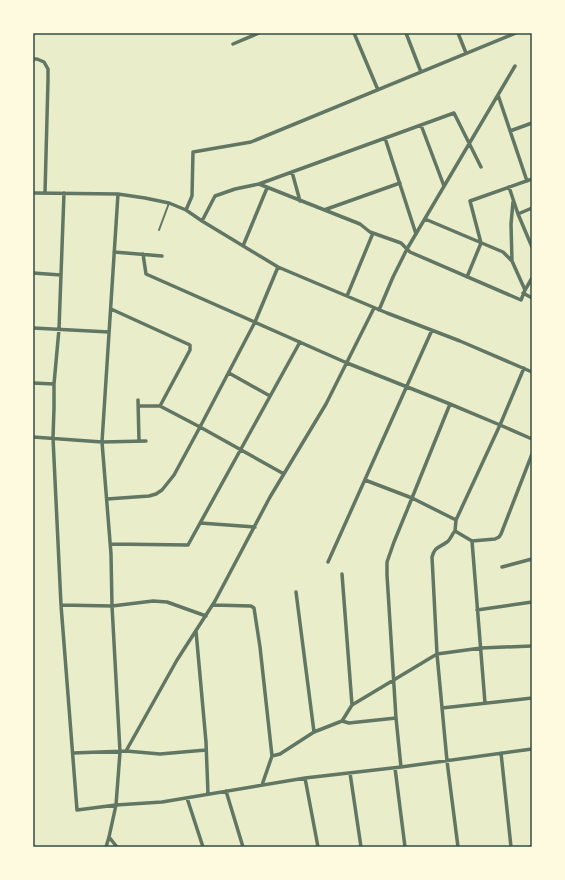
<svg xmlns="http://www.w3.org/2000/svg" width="565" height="880" viewBox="0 0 565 880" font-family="'Roboto Condensed',sans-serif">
<rect width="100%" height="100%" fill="#e9edc9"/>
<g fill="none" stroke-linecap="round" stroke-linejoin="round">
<path stroke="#617663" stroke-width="2" d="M 159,230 L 169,203"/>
<path stroke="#617663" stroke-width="3.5" d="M 354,33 L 378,90
M 406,33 L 421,72
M 458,33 L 466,53
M 233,44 L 259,33
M 33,59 L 37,59 L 44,62 L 48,69 L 48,80 L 45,193
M 498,95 L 527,181
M 421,125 L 444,186
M 510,131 L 532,123
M 385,138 L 416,234
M 292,172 L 300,201
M 259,184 L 454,113 L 481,167
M 509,187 L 518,214 L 532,247
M 33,193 L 118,194 L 145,198 L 169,203 L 186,210 L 202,221 L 278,267 L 387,313 L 460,341 L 532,372
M 64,193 L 59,329 L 54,384 L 54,408 L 53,438 L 61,605 L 77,810 L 116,805 L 162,802 L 305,778 L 401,767 L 532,749
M 186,210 L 192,196 L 193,152 L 251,142 L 516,33
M 324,210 L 400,183
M 518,214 L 532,208
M 202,221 L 215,196 L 235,189 L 259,184 L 360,224 L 370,232 L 401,243 L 410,252 L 521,300 L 525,290 L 512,261 L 503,252 L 425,219
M 243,246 L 267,188
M 114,252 L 162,256
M 143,254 L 146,274 L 347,363 L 450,404 L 500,425 L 532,439
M 512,261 L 511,224 L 513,202
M 33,273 L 61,275
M 467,277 L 481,243 L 470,201 L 532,179
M 525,290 L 532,278
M 523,293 L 532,298
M 347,296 L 373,233
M 111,309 L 190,345 L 190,350 L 160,406
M 379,310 L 393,277 L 407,249 L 515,66
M 33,328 L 109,332
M 229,373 L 270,396
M 33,383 L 54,384
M 138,400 L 139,441
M 138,406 L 160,406 L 200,427 L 284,474
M 33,437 L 102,442 L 146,441
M 365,480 L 412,498 L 456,520
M 107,499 L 149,496 L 156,494 L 162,490 L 174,475 L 200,427 L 255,322 L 278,267
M 200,523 L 255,527
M 455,531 L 456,520 L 500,425 L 524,368
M 472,541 L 485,703
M 111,544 L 188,545 L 300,342
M 328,562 L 432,330
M 502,567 L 532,559
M 342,574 L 352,705
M 296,592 L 314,732
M 61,605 L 112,606 L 153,601 L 167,602 L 206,616
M 213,605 L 251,606 L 254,608 L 260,647 L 272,756 L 262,785
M 477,610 L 532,602
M 196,631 L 206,742 L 208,794
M 442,708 L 532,698
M 342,721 L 352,705 L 437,654 L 481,648 L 532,646
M 126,751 L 160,754 L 206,750
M 73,753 L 126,751 L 177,660 L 215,601 L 270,497 L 326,404 L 374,308
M 501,753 L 511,847
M 272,756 L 280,754 L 314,732 L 342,721 L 349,723 L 396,718
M 401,767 L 396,718 L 387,575 L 387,562 L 394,542 L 412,498 L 450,404
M 395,768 L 405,847
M 350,773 L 361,847
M 305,778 L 318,847
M 226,791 L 243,847
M 187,798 L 203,847
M 109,837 L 117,847
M 106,847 L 109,837 L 116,805 L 120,752 L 112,606 L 111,554 L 102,442 L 118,194
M 458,847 L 447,761 L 437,654 L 432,557 C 435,546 439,548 447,542 C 450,540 452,534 455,531 L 472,541 L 495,539 L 499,537 L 501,534 L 532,454
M 530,847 L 532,847"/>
</g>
<rect width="565" height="880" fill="none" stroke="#fefae0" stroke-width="68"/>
<rect x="34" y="34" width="497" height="812" fill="none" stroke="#344e41" stroke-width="1.5"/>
</svg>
